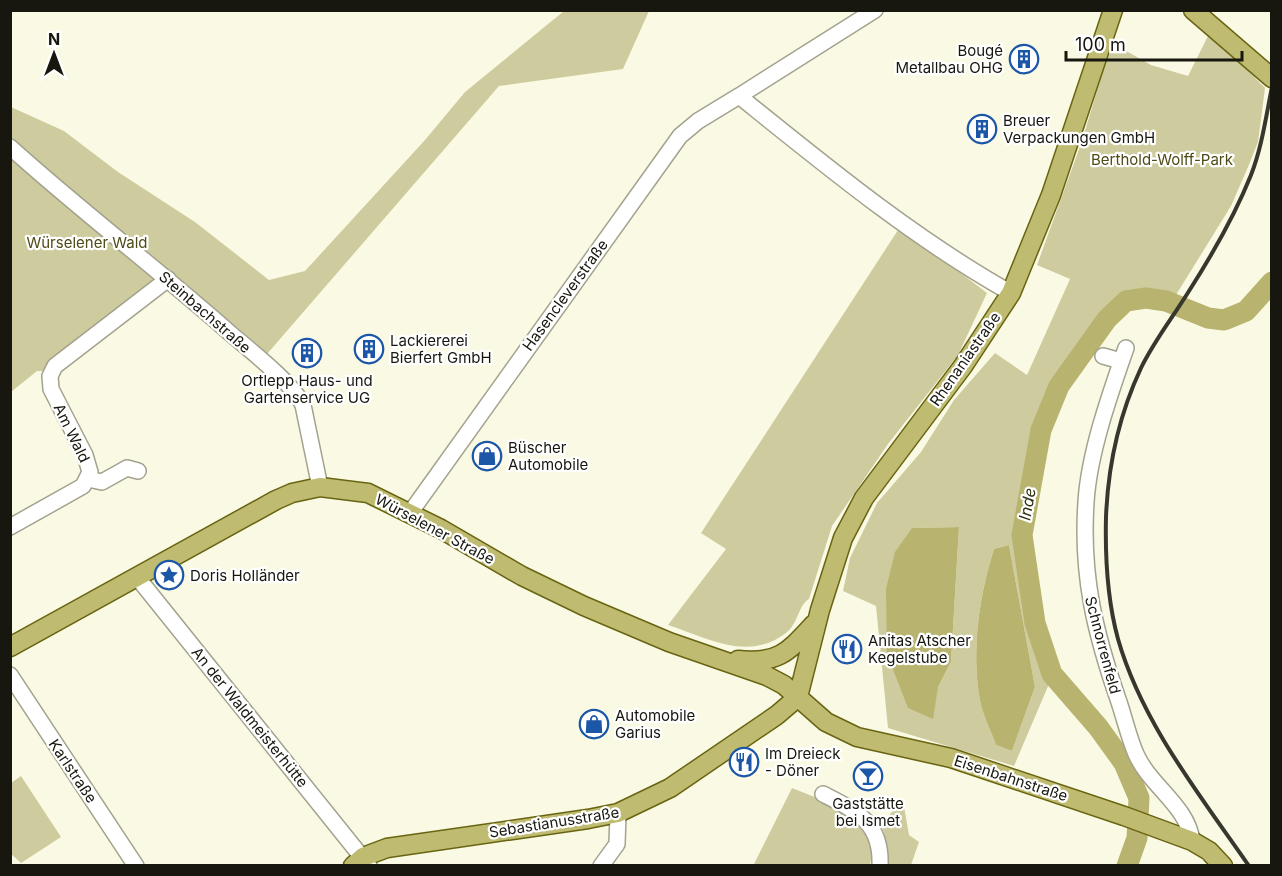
<svg xmlns="http://www.w3.org/2000/svg" width="1282" height="876" viewBox="0 0 1282 876" font-family="Inter,sans-serif">
<rect width="100%" height="100%" fill="#fafae4"/>
<path fill="#cecc9e" fill-rule="evenodd" d="M 564,11 L 649,11 L 623,69 L 499,86 L 267,354 L 169,271 L 47,371 L 37,371 L 11,392 L 11,107 L 64,131 L 118,172 L 195,222 L 269,280 L 305,271 L 425,140 L 465,92 Z
M 1210,32 L 1265,88 L 1258,142 L 1248,167 L 1231,206 L 1176,295 L 1136,293 L 1115,301 L 1062,366 L 1045,402 L 1032,449 L 1018,531 L 1020,563 L 1028,613 L 1049,684 L 1014,766 L 888,728 L 876,606 L 843,591 L 850,558 L 877,503 L 921,452 L 954,400 L 995,353 L 1027,375 L 1070,279 L 1037,265 L 1082,141 L 1105,64 L 1114,44 L 1151,65 L 1188,76 ZM 959,527 L 951,662 L 938,687 L 912,528 ZM 1009,545 L 1035,687 L 1012,751 L 996,745 C 991,731 983,716 980,701 C 971,651 979,596 994,549 Z
M 900,227 L 987,293 L 958,355 L 888,444 L 832,526 L 809,599 C 797,607 799,623 786,633 C 748,662 707,638 668,625 L 726,549 L 701,533 Z
M 21,776 L 61,837 L 21,863 L 10,853 L 11,783 Z
M 792,788 L 852,812 L 873,848 L 870,865 L 753,866 Z
M 903,801 L 909,835 L 919,842 L 911,865 L 887,865 L 885,837 L 881,823 Z"/>
<path fill="#b8b46f" d="M 959,527 L 951,662 L 938,687 L 933,719 L 908,708 L 887,654 L 886,589 L 895,552 L 912,528 Z
M 1009,545 L 1035,687 L 1012,751 L 996,745 C 991,731 983,716 980,701 C 971,651 979,596 994,549 Z"/>
<g fill="none" stroke-linecap="round" stroke-linejoin="round">
<path stroke="#b8b46f" stroke-width="21" d="M 1127,866 L 1137,838 L 1139,798 L 1124,763 L 1098,727 L 1052,674 L 1035,623 L 1022,535 L 1041,430 L 1059,386 L 1107,319 L 1126,301 L 1146,298 L 1166,301 L 1208,318 L 1224,320 L 1246,311 L 1272,282"/>
<g stroke="#a3a28e" stroke-width="18">
<path id="minor" d="M 875,10 L 739,96 C 826,166 913,238 1011,293
M 10,147 C 82,212 159,270 231,334 C 251,351 292,383 303,405 L 320,487
M 1126,348 C 1110,394 1089,453 1086,502 C 1081,576 1095,633 1119,702 C 1125,720 1129,738 1136,754 C 1150,786 1188,806 1192,841
M 1103,356 L 1121,361
M 88,479 L 102,482 L 127,468 L 138,471
M 410,513 L 680,136 L 698,121 L 739,96
M 10,527 L 83,486 L 90,472 L 85,455 L 51,389 L 50,376 L 55,366 L 168,279
M 137,577 L 369,866
M 10,675 L 136,866
M 823,794 C 856,811 882,822 880,866
M 601,866 L 617,844 L 618,813"/>
</g>
<g stroke="#686411" stroke-width="21">
<path id="major" d="M 1193,10 L 1272,78
M 10,647 L 276,500 L 292,493 L 320,487 L 368,493 L 441,529 L 522,576 L 584,606 L 669,642 L 767,676 L 784,685 L 826,722 L 857,737 L 951,758 L 1124,816 L 1192,841 L 1209,851 L 1223,866
M 738,660 C 779,664 788,652 814,624
M 798,697 L 820,610 L 843,538 L 864,498 L 963,366 L 1011,293 L 1051,195 L 1113,10
M 353,866 L 363,857 L 387,848 L 588,819 L 618,813 L 670,788 L 777,715 L 798,697"/>
</g>
<use href="#minor" stroke="#fff" stroke-width="15"/>
<use href="#major" stroke="#bfbb71" stroke-width="18"/>
<path stroke="#37372d" stroke-width="4" d="M 1249,866 C 1200,795 1142,723 1118,639 C 1107,599 1105,558 1106,517 C 1108,466 1119,415 1141,368 C 1154,341 1173,317 1189,291 C 1212,255 1235,215 1251,175 C 1262,147 1266,116 1272,87"/>
</g>
<defs>
<g id="building-ring" transform="scale(1.5)"><circle r="9.5" fill="#fff" stroke="#1c56a7" stroke-width="1.5"/><path d="M-4-6H4V6H1V3H-1V6H-4ZM-2.5-4.3h1.7v1.8h-1.7ZM.8-4.3h1.7v1.8H.8ZM-2.5-1h1.7V.8h-1.7ZM.8-1h1.7V.8H.8Z" fill="#1c56a7"/></g>
<g id="shop-ring" transform="scale(1.5)"><circle r="9.5" fill="#fff" stroke="#1c56a7" stroke-width="1.5"/><path d="M-5-2.5h2.3a2.7 3.5 0 0 1 5.4 0H5L5.5 6h-11ZM-1.5-2.5h3a1.5 2.3 0 0 0-3 0Z" fill="#1c56a7"/></g>
<g id="sight-ring" transform="scale(1.5)"><circle r="9.5" fill="#fff" stroke="#1c56a7" stroke-width="1.5"/><path d="M0-6L1.8-2.2L6-1.7L2.9 1.2L3.7 5.4L0 3.3L-3.7 5.4L-2.9 1.2L-6-1.7L-1.8-2.2Z" fill="#1c56a7"/></g>
<g id="restaurant-ring" transform="scale(1.5)"><circle r="9.5" fill="#fff" stroke="#1c56a7" stroke-width="1.5"/><path d="M-5-6h1v4h1v-4h1v4h1v-4h1v5L-1.5 .5V6h-2V.5L-5-1ZM5-6V6H3V1.5H1.5Q1.5-4 5-6Z" fill="#1c56a7"/></g>
<g id="bar-ring" transform="scale(1.5)"><circle r="9.5" fill="#fff" stroke="#1c56a7" stroke-width="1.5"/><path d="M-6-5H6L.8 .8V4.5H3.5V6h-7V4.5H-.8V.8Z" fill="#1c56a7"/></g>
</defs>
<g fill-rule="evenodd">
<use href="#building-ring" x="1024" y="59"/>
<use href="#building-ring" x="982" y="129"/>
<use href="#building-ring" x="369" y="349"/>
<use href="#building-ring" x="307" y="353"/>
<use href="#shop-ring" x="487" y="456"/>
<use href="#sight-ring" x="169" y="575"/>
<use href="#restaurant-ring" x="847" y="649"/>
<use href="#shop-ring" x="594" y="724"/>
<use href="#restaurant-ring" x="744" y="762"/>
<use href="#bar-ring" x="868" y="776"/>
</g>
<g text-anchor="middle" dominant-baseline="central" stroke-width="4.5" stroke-linejoin="round" paint-order="stroke">
<g font-size="15" fill="#17170f" stroke="#fff" text-anchor="start">
<text x="1003" y="50" text-anchor="end">Bougé<tspan x="1003" dy="17">Metallbau OHG</tspan></text>
<text x="1003" y="120">Breuer<tspan x="1003" dy="17">Verpackungen GmbH</tspan></text>
<text x="390" y="340">Lackiererei<tspan x="390" dy="17">Bierfert GmbH</tspan></text>
<text x="307" y="380" text-anchor="middle">Ortlepp Haus- und<tspan x="307" dy="17">Gartenservice UG</tspan></text>
<text x="508" y="447">Büscher<tspan x="508" dy="17">Automobile</tspan></text>
<text x="190" y="575">Doris Holländer</text>
<text x="868" y="640">Anitas Atscher<tspan x="868" dy="17">Kegelstube</tspan></text>
<text x="615" y="715">Automobile<tspan x="615" dy="17">Garius</tspan></text>
<text x="765" y="753">Im Dreieck<tspan x="765" dy="17">- Döner</tspan></text>
<text x="868" y="803" text-anchor="middle">Gaststätte<tspan x="868" dy="17">bei Ismet</tspan></text>
</g>
<g font-size="15" fill="#4e4b16" stroke="#fff">
<text x="1162" y="159">Berthold-Wolff-Park</text>
<text x="87" y="242">Würselener Wald</text>
</g>
<g font-size="15" fill="#17170f" stroke="#fff">
<text transform="translate(565 295) rotate(-54)">Hasencleverstraße</text>
<text transform="translate(205 312) rotate(41)">Steinbachstraße</text>
<text transform="translate(965 359) rotate(-55)">Rhenaniastraße</text>
<text transform="translate(72 433) rotate(64)">Am Wald</text>
<text transform="translate(435 529) rotate(28)">Würselener Straße</text>
<text transform="translate(1103 645) rotate(75)">Schnorrenfeld</text>
<text transform="translate(250 717) rotate(51)">An der Waldmeisterhütte</text>
<text transform="translate(73 771) rotate(56)">Karlstraße</text>
<text transform="translate(1011 778) rotate(18)">Eisenbahnstraße</text>
<text transform="translate(554 822) rotate(-9)">Sebastianusstraße</text>
</g>
<g font-size="16" font-style="italic" fill="#2f2e0e" stroke="#fff">
<text transform="translate(1027 504) rotate(-80)">Inde</text>
</g>
</g>
<rect width="1282" height="876" fill="none" stroke="#17170f" stroke-width="24"/>
<g transform="translate(54 54)" stroke="#ffffff" stroke-width="4.5" paint-order="stroke">
<path d="M0-4.5L10 22L0 15L-10 22Z" fill="#17170f"/>
<text y="-9" font-size="16" font-weight="bold" text-anchor="middle" fill="#17170f">N</text>
</g>
<path d="M1066 51v9h176v-9" fill="none" stroke="#17170f" stroke-width="3"/>
<text x="1075" y="51" font-size="18" fill="#17170f" stroke="#ffffff" stroke-width="4.5" paint-order="stroke">100 m</text>
</svg>
